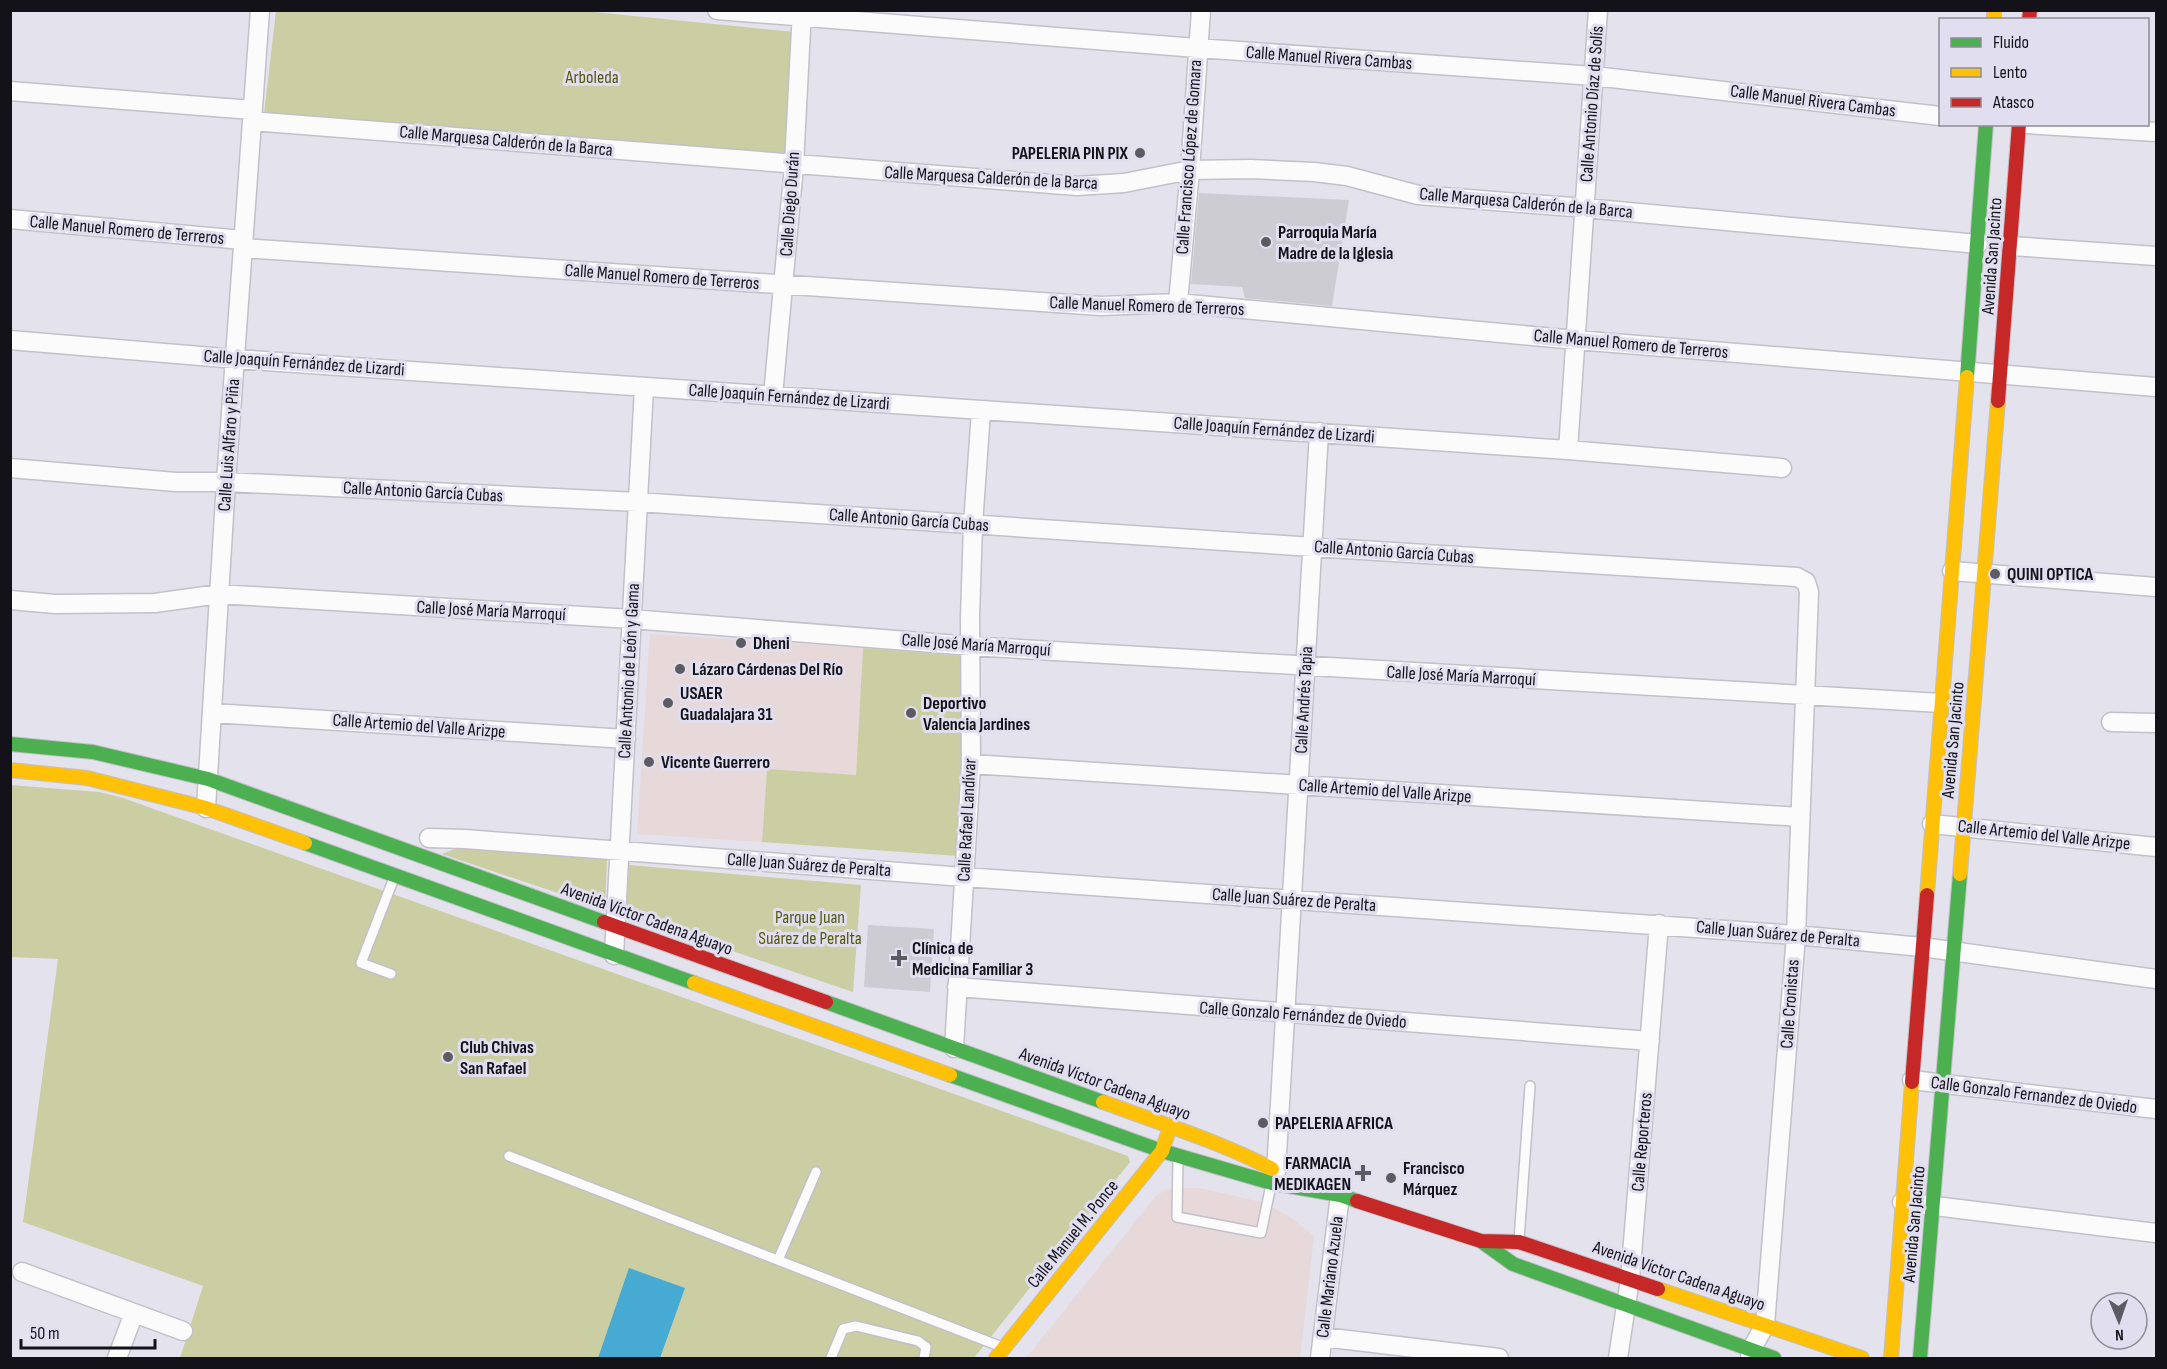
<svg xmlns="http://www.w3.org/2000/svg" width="2167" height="1369" viewBox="0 0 2167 1369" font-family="'Sofia Sans Condensed',sans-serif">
<rect width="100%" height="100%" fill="#e4e2ec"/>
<path fill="#e7d8da" d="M 650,634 L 863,648 L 856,775 L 767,769 L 762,842 L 637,834 Z
M 1184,1188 L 1200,1188 L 1265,1203 L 1290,1217 L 1314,1236 L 1300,1358 L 1026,1358 L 1156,1196 L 1167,1189 Z"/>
<path fill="#cacea2" d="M 574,10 L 794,32 L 788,158 L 264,114 L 276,11 Z
M 863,648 L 964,656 L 958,856 L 762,842 L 767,769 L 856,775 Z
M 10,785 L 99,792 L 123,798 L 1128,1156 L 1130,1162 L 974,1358 L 180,1358 L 203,1286 L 23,1222 L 58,959 L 11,957 Z
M 500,844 L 607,859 L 605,909 L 442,854 L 465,845 Z
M 629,865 L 861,885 L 853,992 L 624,914 Z"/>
<path fill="#46aad3" d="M 629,1268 L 685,1288 L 660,1358 L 598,1358 Z"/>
<path fill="#cdccd3" d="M 1199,193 L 1349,200 L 1332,306 L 1245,298 L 1242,287 L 1191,284 Z
M 868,925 L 934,929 L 930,992 L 864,987 Z"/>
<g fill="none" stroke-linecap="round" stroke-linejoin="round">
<g stroke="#c2c0c8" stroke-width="12">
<path id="lane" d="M 391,974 L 361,963 L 394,878
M 509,1156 L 1002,1347
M 1178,1158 L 1177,1217 L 1261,1233 L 1271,1185
M 1519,1240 L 1530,1086
M 778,1260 L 816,1172
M 831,1358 L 843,1329 L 856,1326 L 918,1341 L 926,1347 L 924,1358"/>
</g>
<g stroke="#c2c0c8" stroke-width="21">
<path id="street" d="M 717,10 L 1197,48 L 1594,76 L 1940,116
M 10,91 L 252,110
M 252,121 L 1077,186 L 1124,183 L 1190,170 L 1251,169 L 1314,172 L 1347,176 L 1418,195 L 1585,208 L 1978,244
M 2026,124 L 2156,132
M 10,219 L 243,240
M 2011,246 L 2156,256
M 243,248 L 1101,306 L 1178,303 L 1576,340 L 2156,387
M 1178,303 L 1190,170 L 1201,10
M 10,340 L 236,359 L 1568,450 L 1782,468
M 773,396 L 794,165 L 802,10
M 1568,450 L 1598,10
M 10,468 L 176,482 L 226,482 L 638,502 L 1313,547 L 1797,577 L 1806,582 L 1809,592 L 1796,935 L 1765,1325 L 1751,1350 L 1750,1358
M 1952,571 L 2156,587
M 10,600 L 55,604 L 155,603 L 219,594 L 631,619 L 971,646 L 1941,703
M 212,713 L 626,739
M 2111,722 L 2156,723
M 971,764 L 1800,817
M 206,808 L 226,482 L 260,10
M 1932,824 L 2156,847
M 429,838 L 465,839 L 964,877 L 1796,935 L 1922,947 L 2156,979
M 614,955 L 644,387
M 957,987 L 1650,1041
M 954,1048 L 971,764 L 970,617 L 973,525 L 981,411
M 1912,1080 L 2156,1109
M 1273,1179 L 1276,1172 L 1319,432
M 1902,1202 L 2156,1233
M 22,1272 L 183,1331
M 1323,1337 L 1499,1358
M 117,1358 L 134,1313
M 1320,1358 L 1340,1195
M 1618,1358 L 1630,1279 L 1659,924"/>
</g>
<g stroke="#c2c0c8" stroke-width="16">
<path id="fast" d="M 1967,377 L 1986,124
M 10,744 L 93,752 L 208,779 L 604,922
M 305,843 L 694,983
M 826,1002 L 1103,1102
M 950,1075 L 1162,1151 L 1272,1183 L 1340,1195 L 1357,1201
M 1481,1241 L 1513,1264 L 1774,1358
M 1920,1358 L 1960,874"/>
</g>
<g stroke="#c2c0c8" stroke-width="16">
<path id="slow" d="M 1994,10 L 1994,20
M 10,770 L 87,778 L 206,808 L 305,843
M 1960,874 L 1998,401
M 1927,895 L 1967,377
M 694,983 L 950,1075
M 1103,1102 C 1159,1123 1219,1141 1272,1169
M 1658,1289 L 1862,1358
M 996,1358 L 1162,1151 L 1167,1136
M 1891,1358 L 1912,1082"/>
</g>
<g stroke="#c2c0c8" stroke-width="16">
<path id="jam" d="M 2029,20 L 2030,10
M 1998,401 L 2019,124
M 604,922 L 826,1002
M 1912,1082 L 1927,895
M 1357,1201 L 1481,1241 L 1519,1242 L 1658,1289"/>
</g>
<use href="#lane" stroke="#fbfbfc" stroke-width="9"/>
<use href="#street" stroke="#fbfbfc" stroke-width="18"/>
<use href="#fast" stroke="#4caf50" stroke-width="14"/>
<use href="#slow" stroke="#ffc107" stroke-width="14"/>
<use href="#jam" stroke="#c62828" stroke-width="14"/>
</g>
<g fill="#5c5b62" stroke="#e1def0" stroke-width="2">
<circle cx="1140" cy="153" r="6"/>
<circle cx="1266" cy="242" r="6"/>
<circle cx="1995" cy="574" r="6"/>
<circle cx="741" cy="643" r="6"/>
<circle cx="680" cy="669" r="6"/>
<circle cx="668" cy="703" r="6"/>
<circle cx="911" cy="713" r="6"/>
<circle cx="649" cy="762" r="6"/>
<path d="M896 949h6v6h6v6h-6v6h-6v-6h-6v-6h6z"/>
<circle cx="448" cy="1057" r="6"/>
<circle cx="1263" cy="1123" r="6"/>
<path d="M1360 1164h6v6h6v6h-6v6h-6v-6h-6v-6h6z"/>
<circle cx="1391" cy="1178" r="6"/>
</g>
<g text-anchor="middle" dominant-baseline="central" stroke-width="6" stroke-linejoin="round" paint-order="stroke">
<g font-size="18" fill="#131218" stroke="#e1def0">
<text transform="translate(1329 58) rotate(4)">Calle Manuel Rivera Cambas</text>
<text transform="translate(1813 101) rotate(7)">Calle Manuel Rivera Cambas</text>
<text transform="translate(1592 104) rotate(-86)">Calle Antonio Díaz de Solís</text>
<text transform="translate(506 141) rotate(5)">Calle Marquesa Calderón de la Barca</text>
<text transform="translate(1189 157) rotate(-86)">Calle Francisco López de Gomara</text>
<text transform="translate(991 178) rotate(3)">Calle Marquesa Calderón de la Barca</text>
<text transform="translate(1526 203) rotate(5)">Calle Marquesa Calderón de la Barca</text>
<text transform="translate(790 204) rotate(-86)">Calle Diego Durán</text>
<text transform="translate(127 230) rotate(5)">Calle Manuel Romero de Terreros</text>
<text transform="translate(1992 256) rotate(-86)">Avenida San Jacinto</text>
<text transform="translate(662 277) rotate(4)">Calle Manuel Romero de Terreros</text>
<text transform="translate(1147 306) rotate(2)">Calle Manuel Romero de Terreros</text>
<text transform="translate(1631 344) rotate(5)">Calle Manuel Romero de Terreros</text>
<text transform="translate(304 363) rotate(4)">Calle Joaquín Fernández de Lizardi</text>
<text transform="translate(789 397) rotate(4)">Calle Joaquín Fernández de Lizardi</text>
<text transform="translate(1274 430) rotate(4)">Calle Joaquín Fernández de Lizardi</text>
<text transform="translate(229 445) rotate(-86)">Calle Luis Alfaro y Piña</text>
<text transform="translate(423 492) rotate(3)">Calle Antonio García Cubas</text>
<text transform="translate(909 520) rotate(4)">Calle Antonio García Cubas</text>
<text transform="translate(1394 552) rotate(4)">Calle Antonio García Cubas</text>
<text transform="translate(491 611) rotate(3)">Calle José María Marroquí</text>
<text transform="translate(976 645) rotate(4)">Calle José María Marroquí</text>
<text transform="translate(629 671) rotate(-87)">Calle Antonio de León y Gama</text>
<text transform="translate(1461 676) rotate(3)">Calle José María Marroquí</text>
<text transform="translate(1304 700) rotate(-87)">Calle Andrés Tapia</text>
<text transform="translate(419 726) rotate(4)">Calle Artemio del Valle Arizpe</text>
<text transform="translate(1953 740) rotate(-85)">Avenida San Jacinto</text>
<text transform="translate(1385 791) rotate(4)">Calle Artemio del Valle Arizpe</text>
<text transform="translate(967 820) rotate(-87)">Calle Rafael Landívar</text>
<text transform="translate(2044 835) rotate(6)">Calle Artemio del Valle Arizpe</text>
<text transform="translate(809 865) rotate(4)">Calle Juan Suárez de Peralta</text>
<text transform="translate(1294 900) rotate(4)">Calle Juan Suárez de Peralta</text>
<text transform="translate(647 919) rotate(20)">Avenida Víctor Cadena Aguayo</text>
<text transform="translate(1778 934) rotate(5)">Calle Juan Suárez de Peralta</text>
<text transform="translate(1790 1004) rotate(-86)">Calle Cronistas</text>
<text transform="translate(1303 1015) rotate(4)">Calle Gonzalo Fernández de Oviedo</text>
<text transform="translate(1105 1084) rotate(20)">Avenida Víctor Cadena Aguayo</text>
<text transform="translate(2034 1095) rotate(7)">Calle Gonzalo Fernandez de Oviedo</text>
<text transform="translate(1642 1142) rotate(-85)">Calle Reporteros</text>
<text transform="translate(1914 1224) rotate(-85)">Avenida San Jacinto</text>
<text transform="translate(1073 1234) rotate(-51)">Calle Manuel M. Ponce</text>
<text transform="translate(1679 1276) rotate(19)">Avenida Víctor Cadena Aguayo</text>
<text transform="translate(1330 1277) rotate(-83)">Calle Mariano Azuela</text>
</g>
<g font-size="18" fill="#545a0c" stroke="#e1def0">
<text x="592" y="77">Arboleda</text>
<text x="810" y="917">Parque Juan<tspan x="810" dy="21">Suárez de Peralta</tspan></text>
</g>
<g font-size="18" font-weight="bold" fill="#131218" stroke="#e1def0" text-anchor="start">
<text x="1128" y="153" text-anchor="end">PAPELERIA PIN PIX</text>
<text x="1278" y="232">Parroquia María<tspan x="1278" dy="21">Madre de la Iglesia</tspan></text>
<text x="2007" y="574">QUINI OPTICA</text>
<text x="753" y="643">Dheni</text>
<text x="692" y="669">Lázaro Cárdenas Del Río</text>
<text x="680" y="693">USAER<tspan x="680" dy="21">Guadalajara 31</tspan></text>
<text x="923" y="703">Deportivo<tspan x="923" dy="21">Valencia Jardines</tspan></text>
<text x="661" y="762">Vicente Guerrero</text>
<text x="912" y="948">Clínica de<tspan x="912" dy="21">Medicina Familiar 3</tspan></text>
<text x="460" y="1047">Club Chivas<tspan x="460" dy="21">San Rafael</tspan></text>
<text x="1275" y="1123">PAPELERIA AFRICA</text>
<text x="1351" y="1163" text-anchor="end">FARMACIA<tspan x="1351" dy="21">MEDIKAGEN</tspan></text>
<text x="1403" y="1168">Francisco<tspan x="1403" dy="21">Márquez</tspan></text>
</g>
</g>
<rect width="2167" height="1369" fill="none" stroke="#131218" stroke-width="24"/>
<rect x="1939" y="18" width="210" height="108" fill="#e1def0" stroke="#8f8c9a" stroke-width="1.5"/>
<rect x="1951" y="38" width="30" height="9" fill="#4caf50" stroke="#8f8c9a" stroke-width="1.5"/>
<text x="1993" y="48" font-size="18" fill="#131218">Fluido</text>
<rect x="1951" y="68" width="30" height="9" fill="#ffc107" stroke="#8f8c9a" stroke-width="1.5"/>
<text x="1993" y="78" font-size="18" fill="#131218">Lento</text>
<rect x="1951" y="98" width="30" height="9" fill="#c62828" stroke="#8f8c9a" stroke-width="1.5"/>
<text x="1993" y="108" font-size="18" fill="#131218">Atasco</text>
<g transform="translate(2119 1321) rotate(178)"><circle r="28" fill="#e1def0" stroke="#8f8c9a" stroke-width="1.5"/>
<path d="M0-4.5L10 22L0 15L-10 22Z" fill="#5c5b62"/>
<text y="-9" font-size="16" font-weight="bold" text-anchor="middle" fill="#131218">N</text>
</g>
<path d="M21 1339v9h134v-9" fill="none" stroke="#131218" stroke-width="3"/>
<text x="30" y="1339" font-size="18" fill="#131218" stroke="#e1def0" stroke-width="4.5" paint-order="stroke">50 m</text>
</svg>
